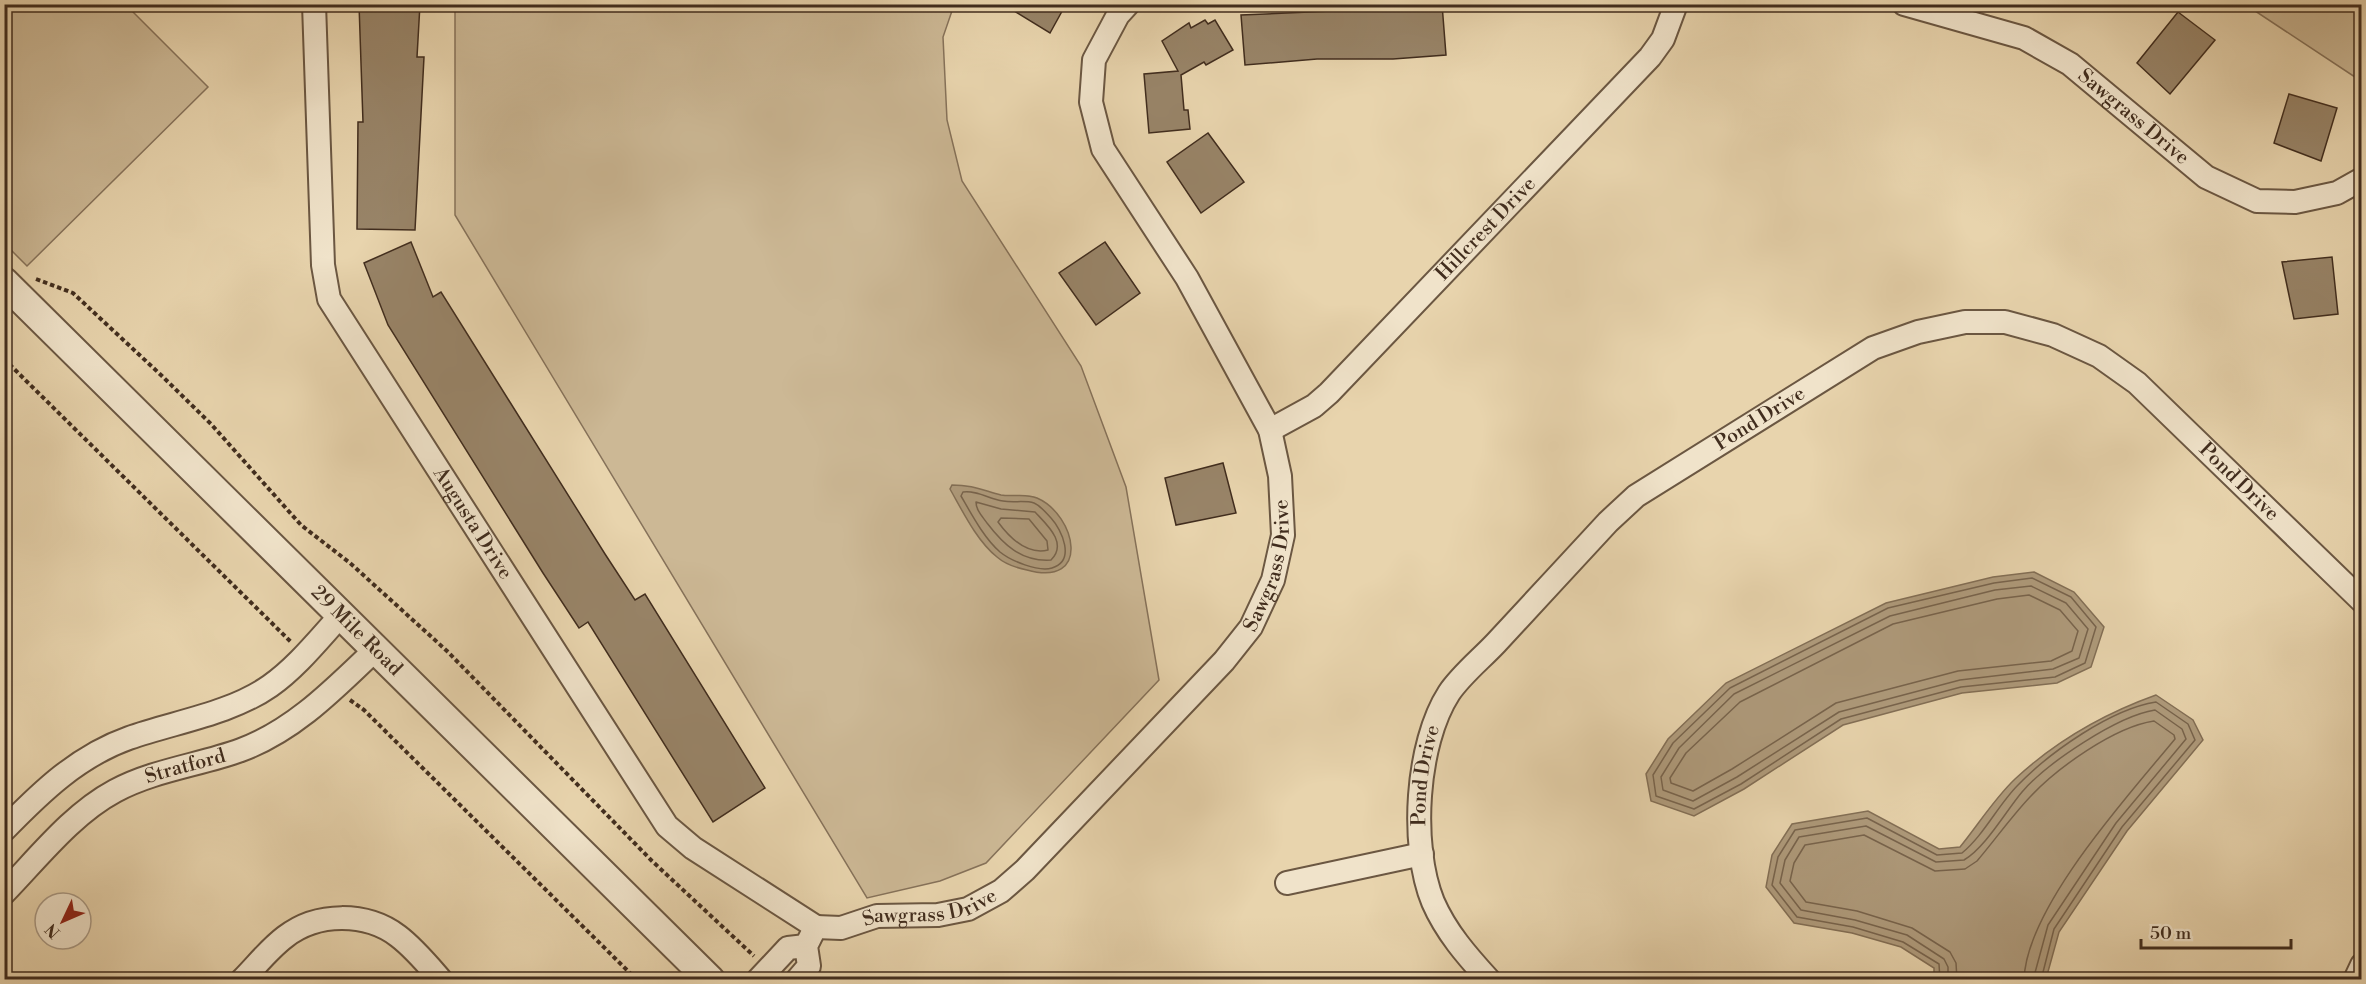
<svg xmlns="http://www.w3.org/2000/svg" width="2366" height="984" viewBox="0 0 2366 984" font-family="'Libre Bodoni',serif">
<rect width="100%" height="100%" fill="#e8d4ad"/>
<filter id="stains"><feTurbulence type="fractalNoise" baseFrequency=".00333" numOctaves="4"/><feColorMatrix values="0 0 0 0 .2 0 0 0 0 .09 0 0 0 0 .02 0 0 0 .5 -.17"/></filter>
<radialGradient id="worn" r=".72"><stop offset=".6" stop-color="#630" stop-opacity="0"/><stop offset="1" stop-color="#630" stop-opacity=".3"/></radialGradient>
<path fill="#ccb895" stroke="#86725a" stroke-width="1.5" d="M 4,5 L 126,5 L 208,87 L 27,266 L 5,244 Z
M 455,5 L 954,5 L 943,37 L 947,120 L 962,181 L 1081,366 L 1126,487 L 1159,680 L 986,863 L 940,881 L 867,898 L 455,215 Z
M 2246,5 L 2361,5 L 2361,81 Z"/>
<path fill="#af9b7c" stroke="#836f56" stroke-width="1.5" d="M 952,485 C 972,485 982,490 1001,495 C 1013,497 1026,493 1037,498 C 1076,515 1092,588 1027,570 C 1017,568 1005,564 997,557 C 977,541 963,512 950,489 Z
M 2034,572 L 2074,592 L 2104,627 L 2091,667 L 2057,683 L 1962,693 L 1843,725 L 1744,789 L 1694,816 L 1651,801 L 1646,774 L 1668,739 L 1726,683 L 1886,603 L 1993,577 Z
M 2156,695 L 2193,720 L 2203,740 L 2127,831 L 2059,932 L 2046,979 L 1934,979 L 1934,968 L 1901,947 L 1852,933 L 1794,923 L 1766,887 L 1772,855 L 1792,824 L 1868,811 L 1939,849 L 1960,847 C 1978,825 1994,799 2015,779 C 2057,740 2103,714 2156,695 Z"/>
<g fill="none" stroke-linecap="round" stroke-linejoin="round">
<path stroke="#78644d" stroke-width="1.5" d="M 963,492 C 977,490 989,499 1003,501 C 1013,503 1025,500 1034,503 C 1041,506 1046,513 1051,518 C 1062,530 1076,561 1052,568 C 1038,572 1011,561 1000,552 C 984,538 972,515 961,496 Z
M 976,502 L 1001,509 L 1035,512 C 1047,525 1068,543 1051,560 C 1021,562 1003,544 987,523 C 982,516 976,510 976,502 Z
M 1001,518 L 1029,519 L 1047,541 L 1048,550 C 1027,555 1009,537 998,522 Z
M 2032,578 L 2071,597 L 2096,627 L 2085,663 L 2055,677 L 1961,687 L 1841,719 L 1741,784 L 1694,809 L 1656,796 L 1653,775 L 1673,743 L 1730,688 L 1888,608 L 1994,583 Z
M 2031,586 L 2066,603 L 2088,629 L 2079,658 L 2053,669 L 1960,680 L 1839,712 L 1737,777 L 1693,801 L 1663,790 L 1661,777 L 1679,748 L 1734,694 L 1890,616 L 1995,590 Z
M 2029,595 L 2060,610 L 2078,631 L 2072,651 L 2051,661 L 1958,671 L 1836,703 L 1732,769 L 1693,791 L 1671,783 L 1670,778 L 1686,753 L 1740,702 L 1893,624 L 1997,599 Z
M 1940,980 L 1939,964 L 1903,942 L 1853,927 L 1797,917 L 1772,885 L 1778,857 L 1795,830 L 1867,818 L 1937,855 L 1962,853 C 1984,835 1998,805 2018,785 C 2050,752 2111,709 2156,702 L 2188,724 L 2195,740 L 2122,827 L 2054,929 L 2041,980
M 1948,980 L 1948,967 L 1944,959 L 1907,935 L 1855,920 L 1801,910 L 1780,883 L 1785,860 L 1799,837 L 1866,826 L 1936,862 L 1964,860 C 1985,848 2006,811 2022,792 C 2047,763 2117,716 2155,710 L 2182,729 L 2186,739 L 2116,823 L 2048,925 L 2033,980
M 1957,980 L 1956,963 L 1950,952 L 1912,928 L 1857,911 L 1806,902 L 1790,881 L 1794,863 L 1805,845 L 1864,835 L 1935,871 L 1965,869 L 1977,861 C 1995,840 2011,817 2030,797 C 2057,768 2114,727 2154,721 L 2174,735 L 2175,739 C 2129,795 2026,907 2024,980"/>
</g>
<path fill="#988468" stroke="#412d1e" stroke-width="1.5" d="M 359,4 L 420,4 L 417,57 L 424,57 L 415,230 L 357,229 L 358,122 L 363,122 Z
M 1003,4 L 1066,4 L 1050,33 Z
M 1442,4 L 1446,55 L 1393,59 L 1317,59 L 1245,65 L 1241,15 L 1354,10 L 1354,6 Z
M 2178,12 L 2215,40 L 2170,94 L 2137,63 Z
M 1205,20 L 1208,24 L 1215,20 L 1233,50 L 1206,65 L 1204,62 L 1181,75 L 1184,110 L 1188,110 L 1190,129 L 1149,133 L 1144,74 L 1178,71 L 1162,41 L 1189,23 L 1191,28 Z
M 2289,94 L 2337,108 L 2321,161 L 2274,143 Z
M 1208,133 L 1244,182 L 1201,213 L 1167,162 Z
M 411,242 L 433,297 L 441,292 L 605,554 L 635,600 L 645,594 L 765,788 L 713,822 L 588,622 L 579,628 L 543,573 L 388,325 L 364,263 Z
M 1105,242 L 1140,293 L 1096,325 L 1059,273 Z
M 2332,257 L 2338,314 L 2294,319 L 2282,262 Z
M 1223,463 L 1236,513 L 1176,525 L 1165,478 Z"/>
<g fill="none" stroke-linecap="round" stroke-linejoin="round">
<g stroke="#6b5742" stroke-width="26">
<g id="minor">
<path id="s1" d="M 314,4 L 323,265 L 329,299 L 667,826 L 693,848 L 816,927"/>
<path id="s2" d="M 1904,4 L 2024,38 L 2070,64 L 2206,177 L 2257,201 L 2295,202 L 2337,193 L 2362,179"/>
<path id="s3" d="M 1270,430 L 1314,406 L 1329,393 L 1650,57 L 1663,39 L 1676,4"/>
<path d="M 4,830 C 41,792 78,756 129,738 C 174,722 230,714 270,686 C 297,667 319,639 341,615"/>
<path d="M 1287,883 L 1422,854"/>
<path id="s4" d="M 4,893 C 38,858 72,814 115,791 C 154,770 200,765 241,750 C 295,730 335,688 376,649"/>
<path id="s5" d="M 816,927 L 841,928 L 877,916 L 938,915 L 968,909 L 1001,891 L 1025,870 L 1224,661 L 1251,627 L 1273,580 L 1283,535 L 1280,476 L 1270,430 L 1187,278 L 1103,149 L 1091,102 L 1094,60 L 1118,15 L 1128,4"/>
<path d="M 242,980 C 256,966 269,949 285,937 C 317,912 366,912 398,936 C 414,948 428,965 441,980"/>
<path d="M 758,980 L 788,948 L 806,946"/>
<path d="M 797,980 L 809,966 L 806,946 L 812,934"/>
<path id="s6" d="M 1489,980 C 1467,956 1446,932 1433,902 C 1410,846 1416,744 1449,693 C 1461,675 1481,659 1496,643 C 1533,603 1571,562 1608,522 L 1636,496 L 1873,348 L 1918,332 L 1965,322 L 2005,322 L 2053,335 L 2099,356 L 2137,383 L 2362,601"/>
<path d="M 2355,980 L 2362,965"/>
</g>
</g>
<g stroke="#6b5742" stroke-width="32">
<g id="tertiary">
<path id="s7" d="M 4,282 L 710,980"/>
</g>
</g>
<path stroke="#412d1e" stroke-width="4" stroke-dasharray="4.5 3" stroke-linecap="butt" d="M 36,279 L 73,293 L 162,376 L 211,424 L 301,525 L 350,563 L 447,651 L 652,861 L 754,956
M 4,359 L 291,642
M 350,700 L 364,710 L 637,980"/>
<use href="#minor" stroke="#f0e3ca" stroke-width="22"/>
<use href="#tertiary" stroke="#f0e3ca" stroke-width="28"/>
</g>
<g text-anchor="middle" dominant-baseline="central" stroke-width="4.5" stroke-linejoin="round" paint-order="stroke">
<g font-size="20" fill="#412d1e" stroke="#f0e3ca">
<text stroke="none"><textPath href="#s2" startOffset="260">Sawgrass Drive</textPath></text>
<text stroke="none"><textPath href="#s3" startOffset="297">Hillcrest Drive</textPath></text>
<text stroke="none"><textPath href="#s6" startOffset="730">Pond Drive</textPath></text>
<text stroke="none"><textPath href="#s6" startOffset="1288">Pond Drive</textPath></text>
<text stroke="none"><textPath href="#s1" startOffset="562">Augusta Drive</textPath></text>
<text stroke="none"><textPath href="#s5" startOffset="621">Sawgrass Drive</textPath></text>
<text stroke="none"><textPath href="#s7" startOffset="496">29 Mile Road</textPath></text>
<text stroke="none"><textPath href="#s4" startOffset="226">Stratford</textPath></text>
<text stroke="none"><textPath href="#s6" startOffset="225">Pond Drive</textPath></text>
<text stroke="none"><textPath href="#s5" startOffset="117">Sawgrass Drive</textPath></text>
</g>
</g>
<rect width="2366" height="984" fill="none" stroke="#e8d4ad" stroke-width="24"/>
<rect x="6" y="6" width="2354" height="972" fill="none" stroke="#412d1e" stroke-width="3"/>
<rect x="12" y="12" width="2342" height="960" fill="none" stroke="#412d1e" stroke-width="1.5"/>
<g transform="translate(63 921) rotate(226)"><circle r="28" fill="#f0e3ca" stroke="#aa9a85" stroke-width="1.5"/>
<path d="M0-4.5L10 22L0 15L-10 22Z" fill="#8f2418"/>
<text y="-9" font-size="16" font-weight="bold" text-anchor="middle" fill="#412d1e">N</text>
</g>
<path d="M2141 939v9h150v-9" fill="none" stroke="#412d1e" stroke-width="3"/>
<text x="2150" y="939" font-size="18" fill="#412d1e" stroke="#f0e3ca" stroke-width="4.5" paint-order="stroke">50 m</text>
<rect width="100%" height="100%" filter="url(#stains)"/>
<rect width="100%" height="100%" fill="url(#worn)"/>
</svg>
